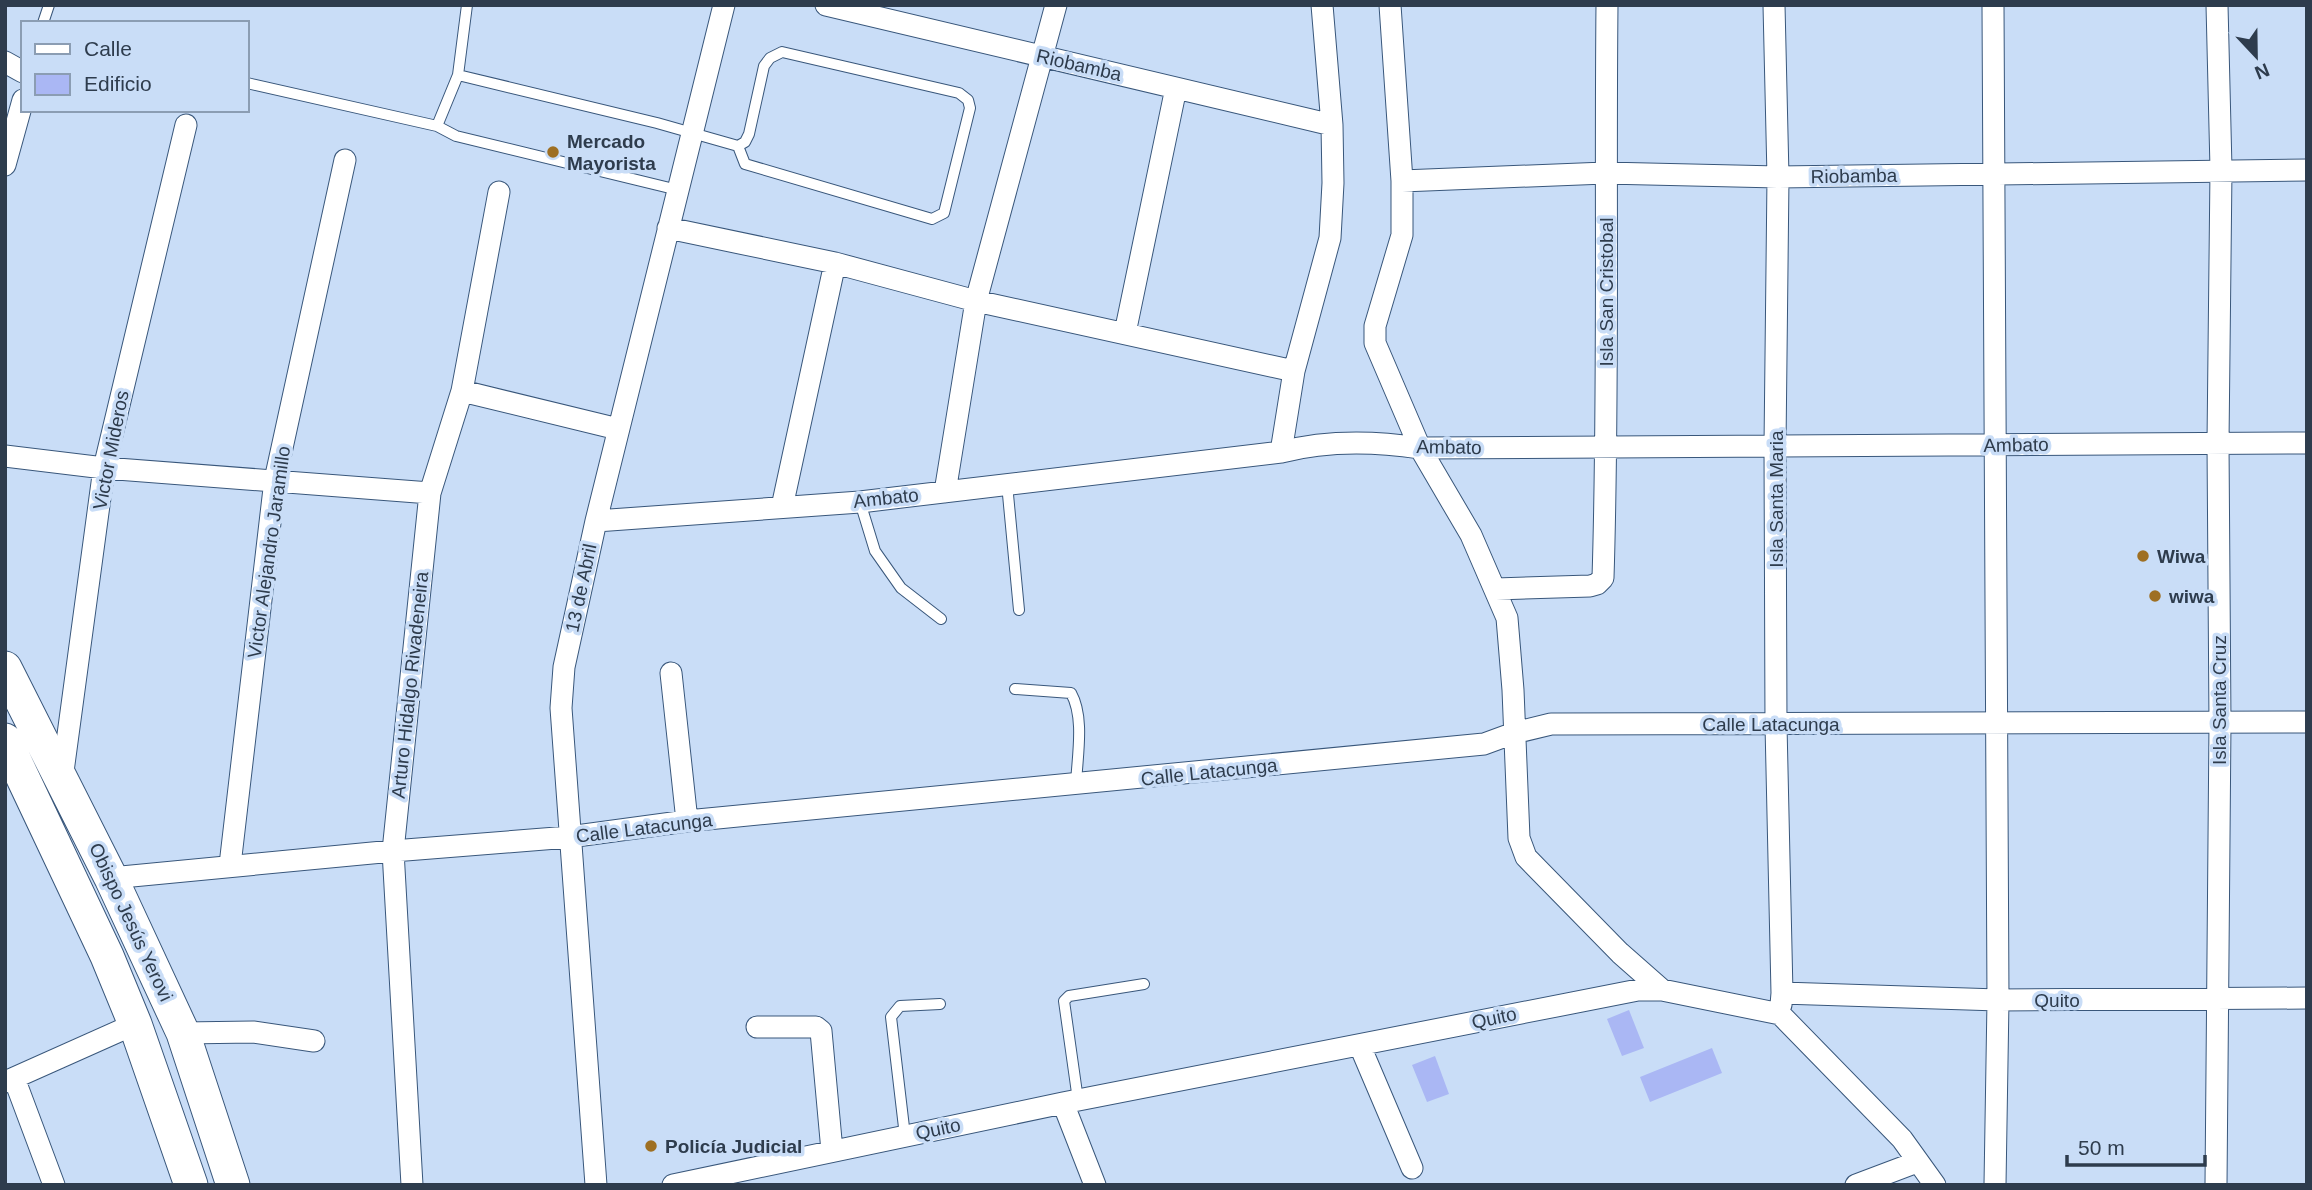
<svg xmlns="http://www.w3.org/2000/svg" width="2312" height="1190" viewBox="0 0 2312 1190" font-family="Helvetica,sans-serif">
<rect width="100%" height="100%" fill="#c9ddf7"/>
<path fill="#aab7f4" d="M 1629,1010 L 1644,1048 L 1622,1056 L 1607,1019 Z
M 1712,1048 L 1722,1073 L 1650,1102 L 1640,1077 Z
M 1435,1056 L 1449,1094 L 1427,1102 L 1412,1065 Z"/>
<g fill="none" stroke-linecap="round" stroke-linejoin="round">
<g stroke="#39577b" stroke-width="12">
<path id="service" d="M 43,23 L 49,5
M 782,52 L 959,93 L 968,100 L 970,108 L 944,213 L 932,219 L 745,164 L 738,146 L 745,142 L 749,134 L 764,66 L 770,58 Z
M 458,75 L 657,123 L 738,146
M 247,83 L 437,126 L 456,136 L 678,190
M 437,126 L 458,75 L 467,5
M 1007,484 L 1019,610
M 860,502 L 875,551 L 901,588 L 941,619
M 1015,689 L 1071,693 C 1085,718 1077,757 1076,785
M 1078,1100 L 1064,1001 L 1069,996 L 1144,984
M 905,1136 L 891,1017 L 900,1006 L 940,1004"/>
</g>
<g stroke="#39577b" stroke-width="23">
<path id="minor" d="M 826,5 L 1332,125
M 1390,5 L 1402,181 L 1402,235 L 1375,326 L 1375,343 L 1420,448 L 1471,535 L 1507,618 L 1513,690 L 1519,838 L 1526,857 L 1620,953 L 1662,990
M 1774,5 L 1778,177 L 1775,446 L 1776,725 L 1782,993
M 1993,5 L 1998,1000 L 1995,1185
M 5,62 L 23,72
M 5,165 L 23,100
M 1402,181 L 1605,173 L 1778,177 L 2307,170
M 668,228 L 835,263 L 976,301 L 1294,371
M 1125,333 L 1176,88
M 462,391 L 618,429
M 1281,452 L 1294,371 L 1330,238 L 1333,183 L 1332,125 L 1322,5
M 5,456 L 104,468 L 430,493
M 945,492 L 976,301 L 1056,5
M 782,507 L 835,263
M 596,521 L 860,502 L 1281,452 C 1327,440 1374,441 1420,448 L 2307,443
M 1496,589 L 1590,586 L 1597,584 L 1603,578 C 1609,387 1605,196 1607,5
M 671,673 L 687,821
M 62,779 L 104,468 L 186,125
M 230,865 L 275,480 L 345,160
M 111,878 L 393,851 L 569,837 L 687,821 L 1484,744 L 1514,733 L 1551,724 L 2307,722
M 1781,1005 L 1782,993 L 1998,1000 L 2307,998
M 1780,1014 L 1902,1139 L 1935,1185
M 757,1027 L 816,1027 L 821,1031 L 832,1151
M 183,1033 L 253,1032 L 314,1041
M 1360,1046 L 1412,1168
M 14,1078 L 54,1185
M 5,1082 L 135,1024
M 1063,1103 L 1095,1185
M 412,1185 L 393,851 L 430,493 L 462,391 L 499,192
M 596,1185 L 561,708 L 564,667 L 596,521 L 724,5
M 673,1185 L 1063,1103 L 1638,990 L 1662,990 L 1780,1014
M 1856,1185 L 1917,1162
M 2216,1185 L 2220,723 L 2218,443 L 2221,169 L 2217,5"/>
</g>
<g stroke="#39577b" stroke-width="35">
<path id="primary" d="M 5,668 L 111,878 L 183,1033 L 233,1185
M 5,740 L 107,956 L 135,1024 L 191,1185"/>
</g>
<use href="#service" stroke="#fff" stroke-width="10"/>
<use href="#minor" stroke="#fff" stroke-width="21"/>
<use href="#primary" stroke="#fff" stroke-width="33"/>
</g>
<g fill="#9e6f22" stroke="#c9ddf7" stroke-width="2.5">
<circle cx="553" cy="152" r="7"/>
<circle cx="2143" cy="556" r="7"/>
<circle cx="2155" cy="596" r="7"/>
<circle cx="651" cy="1146" r="7"/>
</g>
<g text-anchor="middle" dominant-baseline="central" stroke-width="7" stroke-linejoin="round" paint-order="stroke">
<g font-size="19" fill="#2e3c4d" stroke="#c9ddf7">
<text transform="translate(1079 65) rotate(13)">Riobamba</text>
<text transform="translate(1854 176) rotate(-1)">Riobamba</text>
<text transform="translate(1606 292) rotate(-90)">Isla San Cristobal</text>
<text transform="translate(2016 445) rotate(-1)">Ambato</text>
<text transform="translate(1449 447) rotate(1)">Ambato</text>
<text transform="translate(111 450) rotate(-79)">Victor Mideros</text>
<text transform="translate(886 498) rotate(-6)">Ambato</text>
<text transform="translate(1776 499) rotate(-90)">Isla Santa Maria</text>
<text transform="translate(269 552) rotate(-82)">Victor Alejandro Jaramillo</text>
<text transform="translate(581 588) rotate(-78)">13 de Abril</text>
<text transform="translate(410 685) rotate(-84)">Arturo Hidalgo Rivadeneira</text>
<text transform="translate(2219 700) rotate(-90)">Isla Santa Cruz</text>
<text x="1771" y="724">Calle Latacunga</text>
<text transform="translate(1209 772) rotate(-6)">Calle Latacunga</text>
<text transform="translate(644 828) rotate(-7)">Calle Latacunga</text>
<text transform="translate(131 922) rotate(65)">Obispo Jesús Yerovi</text>
<text x="2057" y="1000">Quito</text>
<text transform="translate(1494 1018) rotate(-12)">Quito</text>
<text transform="translate(938 1129) rotate(-12)">Quito</text>
</g>
<g font-size="19" font-weight="bold" fill="#2e3c4d" stroke="#c9ddf7" text-anchor="start">
<text x="567" y="141">Mercado<tspan x="567" dy="22">Mayorista</tspan></text>
<text x="2157" y="556">Wiwa</text>
<text x="2169" y="596">wiwa</text>
<text x="665" y="1146">Policía Judicial</text>
</g>
</g>
<rect width="2312" height="1190" fill="none" stroke="#2e3c4d" stroke-width="14"/>
<rect x="21" y="21" width="228" height="91" fill="#c9ddf7" stroke="#8b9db3" stroke-width="2"/>
<rect x="35" y="44" width="35" height="10" fill="#ffffff" stroke="#8b9db3" stroke-width="2"/>
<text x="84" y="56" font-size="21" fill="#2e3c4d">Calle</text>
<rect x="35" y="74" width="35" height="21" fill="#aab7f4" stroke="#8b9db3" stroke-width="2"/>
<text x="84" y="91" font-size="21" fill="#2e3c4d">Edificio</text>
<g transform="translate(2256 56) rotate(158)" stroke="#c9ddf7" stroke-width="5" paint-order="stroke">
<path d="M0-5L12 26L0 18L-12 26Z" fill="#2e3c4d"/>
<text y="-10" font-size="19" font-weight="bold" text-anchor="middle" fill="#2e3c4d">N</text>
</g>
<path d="M2067 1155v10h138v-10" fill="none" stroke="#2e3c4d" stroke-width="3.5"/>
<text x="2078" y="1155" font-size="21" fill="#2e3c4d" stroke="#c9ddf7" stroke-width="5" paint-order="stroke">50 m</text>
</svg>
